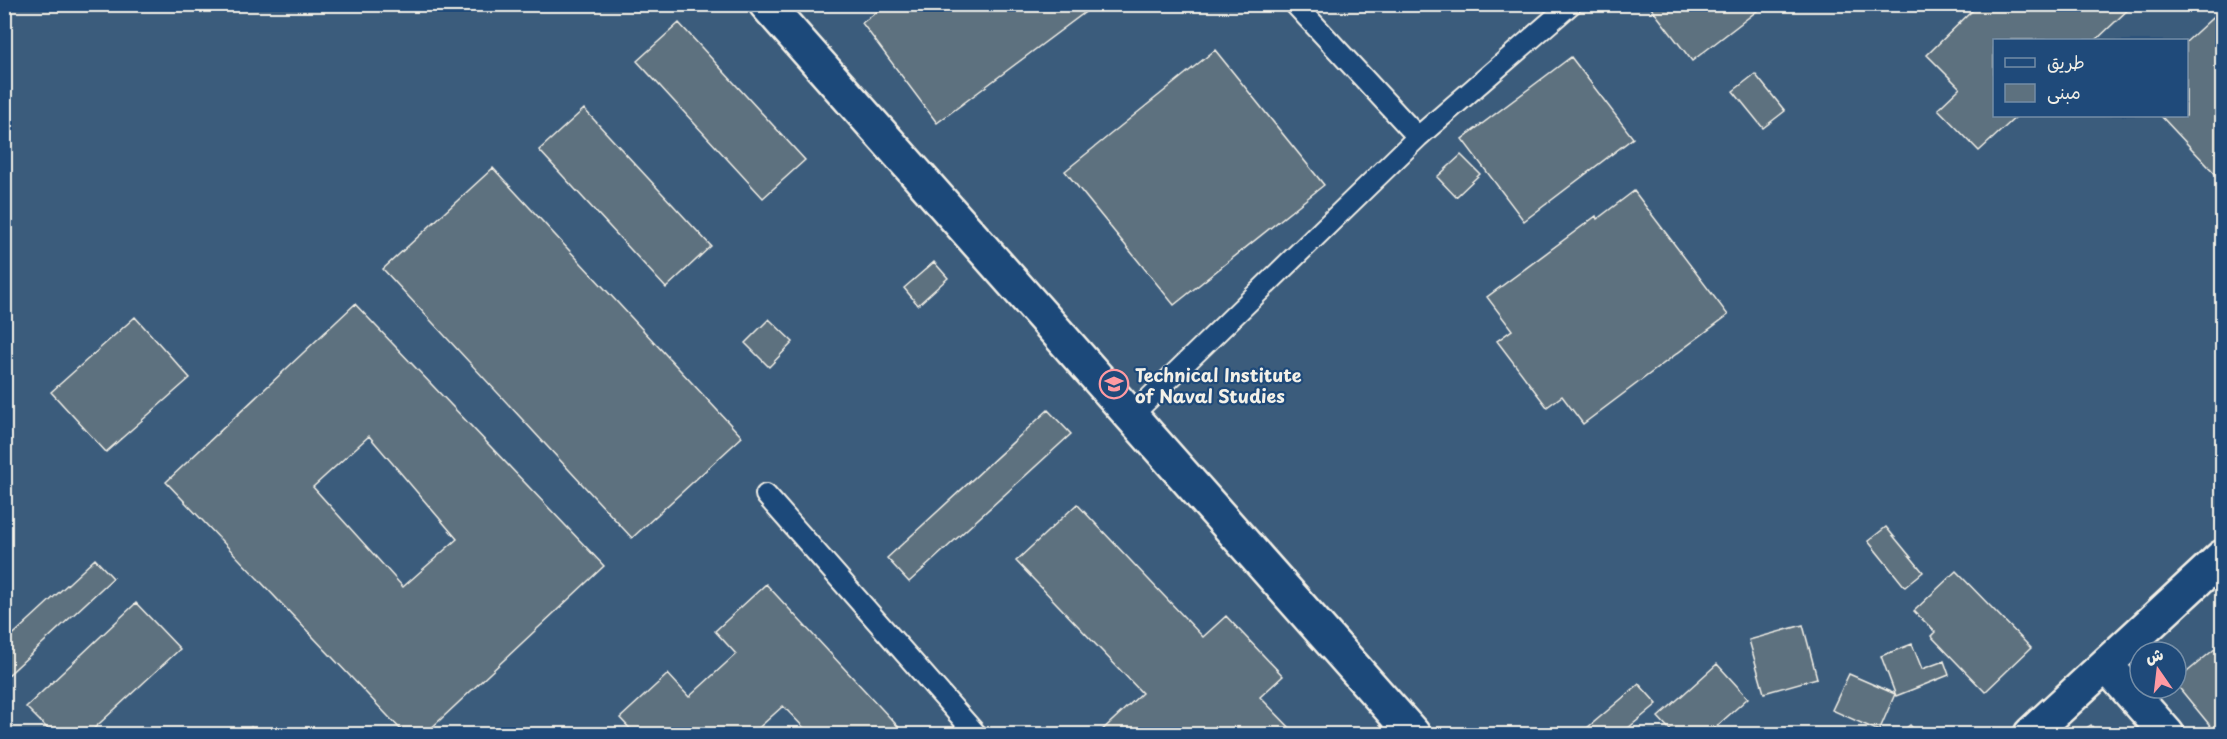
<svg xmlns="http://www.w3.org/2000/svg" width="2227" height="739" viewBox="0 0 2227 739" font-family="'Playpen Sans','Playpen Sans Arabic',sans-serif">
<rect width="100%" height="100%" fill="#2b527b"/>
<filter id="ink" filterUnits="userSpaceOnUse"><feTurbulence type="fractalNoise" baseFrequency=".0167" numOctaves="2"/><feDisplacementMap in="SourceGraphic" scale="12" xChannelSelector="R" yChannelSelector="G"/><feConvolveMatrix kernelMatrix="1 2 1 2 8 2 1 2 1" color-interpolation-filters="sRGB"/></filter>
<g filter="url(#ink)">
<path fill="#3a5b7c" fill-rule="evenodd" d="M 5,5 L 2222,5 L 2222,734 L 5,734 ZM 1994,40 L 2186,40 L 2186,116 L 1994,116 ZM 2140,652 L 2176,652 L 2176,688 L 2140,688 Z"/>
<path fill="#5d717f" stroke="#f4f1e8" stroke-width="1.5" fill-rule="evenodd" d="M 872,4 L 1096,4 L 937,123 L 862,23 L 878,11 Z
M 1648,4 L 1766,4 L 1692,61 Z
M 1979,4 L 2134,4 L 2096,40 L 1994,40 L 1994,116 L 2017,116 L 1979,151 L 1938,109 L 1960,88 L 1927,55 Z
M 2222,9 L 2222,181 L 2161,116 L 2186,116 L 2186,42 Z
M 679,23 L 805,160 L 763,198 L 637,61 Z
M 1215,50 L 1324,185 L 1174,305 L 1065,171 Z
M 1571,57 L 1633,138 L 1524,221 L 1462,139 Z
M 1755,74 L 1785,111 L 1763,128 L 1733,91 Z
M 584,109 L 711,246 L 666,288 L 539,150 Z
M 1461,155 L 1480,174 L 1456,197 L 1437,177 Z
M 493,168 L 742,437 L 632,538 L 383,269 Z
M 1634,191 L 1728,315 L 1583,424 L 1562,396 L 1547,407 L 1497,341 L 1512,330 L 1487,297 L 1596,216 L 1597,219 Z
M 934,262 L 948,278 L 918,305 L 904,288 Z
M 355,304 L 604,566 L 425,734 L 405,734 L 166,482 ZM 369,436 L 457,539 L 403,587 L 313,487 Z
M 135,317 L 190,378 L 106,452 L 51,392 Z
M 769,319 L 793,342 L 769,367 L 745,343 Z
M 1048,410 L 1071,434 L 909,582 L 887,558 Z
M 1077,504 L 1203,637 L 1226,616 L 1283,676 L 1260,697 L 1296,734 L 1098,734 L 1142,693 L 1016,561 Z
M 1886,527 L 1923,572 L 1905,587 L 1868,541 Z
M 95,559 L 113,578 L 4,679 L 4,643 Z
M 1956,571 L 2031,648 L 1985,692 L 1931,636 L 1935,632 L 1914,611 Z
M 766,584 L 905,734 L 810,734 L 783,706 L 752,734 L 635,734 L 620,718 L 668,674 L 689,697 L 736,654 L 715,631 Z
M 136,603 L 180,649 L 88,734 L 53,734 L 26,707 Z
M 1803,625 L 1817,678 L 1764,693 L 1749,640 Z
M 2222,643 L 2222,734 L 2217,734 L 2176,684 L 2176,681 Z
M 1912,644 L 1922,669 L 1944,661 L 1949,675 L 1896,696 L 1881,656 Z
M 1717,664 L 1748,698 L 1708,734 L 1674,734 L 1658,717 Z
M 1849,674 L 1895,694 L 1879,731 L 1832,710 Z
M 1639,684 L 1657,704 L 1621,734 L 1580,734 Z
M 1910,725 L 1918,734 L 1899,734 Z
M 2091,725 L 2097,734 L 2078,734 Z
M 251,727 L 257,734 L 243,734 Z"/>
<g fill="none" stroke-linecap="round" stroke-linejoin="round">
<g stroke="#f4f1e8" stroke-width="24">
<path id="lane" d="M 1295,4 L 1418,137 L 1571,4
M 1131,416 L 1418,137
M 766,495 L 976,734"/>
</g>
<g stroke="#f4f1e8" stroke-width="38">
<path id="street" d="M 766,4 L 1413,734
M 2106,665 L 2167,734
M 2031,734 L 2222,557"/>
</g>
<use href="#lane" stroke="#1f4a7a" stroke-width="20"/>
<use href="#street" stroke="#1f4a7a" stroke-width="33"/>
</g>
</g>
<defs>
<g id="university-ring" transform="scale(1.5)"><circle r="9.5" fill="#1f4a7a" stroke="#ff9aa2" stroke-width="1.5"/><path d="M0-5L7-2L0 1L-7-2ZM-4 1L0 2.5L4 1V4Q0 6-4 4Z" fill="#ff9aa2"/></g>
</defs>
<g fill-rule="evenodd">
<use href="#university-ring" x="1114" y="384"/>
</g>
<g text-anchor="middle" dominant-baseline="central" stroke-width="4.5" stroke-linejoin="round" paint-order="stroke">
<g font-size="18" font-weight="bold" fill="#f4f1e8" stroke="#1f4a7a" text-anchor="start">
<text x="1135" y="374">Technical Institute<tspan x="1135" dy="21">of Naval Studies</tspan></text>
</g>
</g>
<rect width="2227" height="739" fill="none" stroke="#1f4a7a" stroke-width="24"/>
<rect x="12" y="12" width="2203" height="715" fill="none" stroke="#f4f1e8" stroke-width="2" filter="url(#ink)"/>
<rect x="1993" y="39" width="195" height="78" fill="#1f4a7a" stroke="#748da6" stroke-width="1.5"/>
<rect x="2005" y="58" width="30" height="9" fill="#1f4a7a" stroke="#748da6" stroke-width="1.5"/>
<text x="2047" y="69" font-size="18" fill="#f4f1e8">طريق</text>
<rect x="2005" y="84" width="30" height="18" fill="#5d717f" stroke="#748da6" stroke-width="1.5"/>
<text x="2047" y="99" font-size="18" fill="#f4f1e8">مبنى</text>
<g transform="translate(2158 670) rotate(346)"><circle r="28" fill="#1f4a7a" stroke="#748da6" stroke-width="1.5"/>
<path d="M0-4.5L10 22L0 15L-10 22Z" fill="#ff9aa2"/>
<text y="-9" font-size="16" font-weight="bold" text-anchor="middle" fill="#f4f1e8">ش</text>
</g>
</svg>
